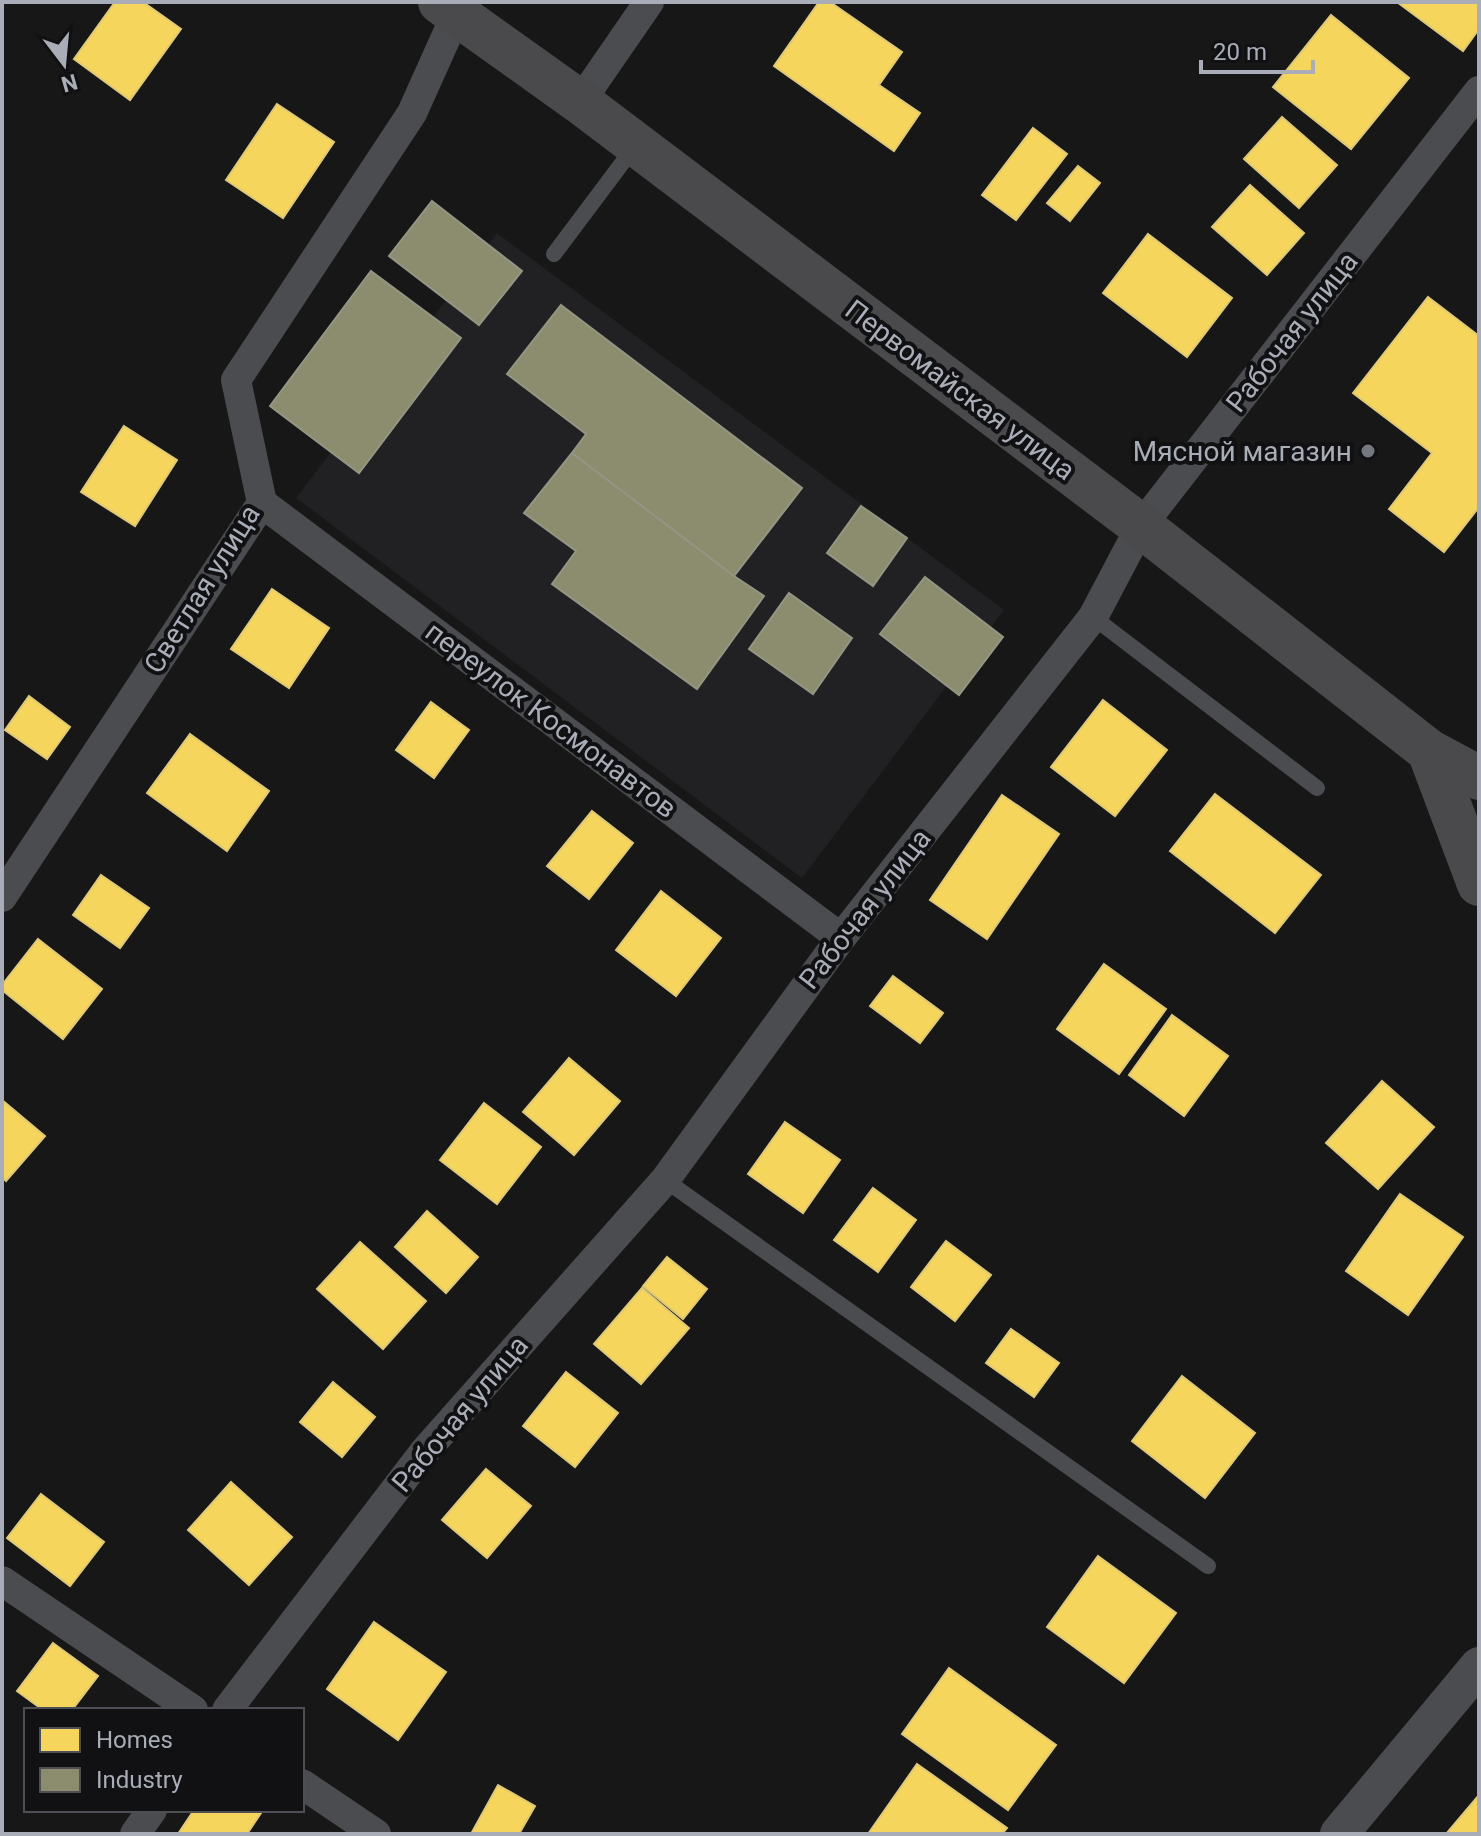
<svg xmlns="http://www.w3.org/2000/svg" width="1481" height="1836" viewBox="0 0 1481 1836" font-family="Roboto,sans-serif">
<rect width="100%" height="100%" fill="#171717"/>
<path fill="#212123" d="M 497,233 L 1004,610 L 802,878 L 296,498 Z"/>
<path fill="#f6d55c" stroke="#dfc977" stroke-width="2" d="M 115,2 L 143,2 L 181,29 L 130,100 L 74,59 Z
M 819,2 L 830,2 L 902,52 L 879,85 L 920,113 L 894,151 L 774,66 Z
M 1397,2 L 1479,2 L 1479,29 L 1463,51 Z
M 1331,15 L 1409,78 L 1351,149 L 1273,87 Z
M 277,104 L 334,142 L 283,218 L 226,180 Z
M 1282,117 L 1337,165 L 1299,208 L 1244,159 Z
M 1033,128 L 1067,154 L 1016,220 L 982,195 Z
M 1078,166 L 1100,183 L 1070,221 L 1047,203 Z
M 1250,185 L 1304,233 L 1267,275 L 1212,227 Z
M 1148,234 L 1232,298 L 1187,357 L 1103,293 Z
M 1428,297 L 1479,336 L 1479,507 L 1444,552 L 1389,509 L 1432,453 L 1353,393 Z
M 124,426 L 177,460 L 135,526 L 81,492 Z
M 272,589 L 329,628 L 289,688 L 231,649 Z
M 29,696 L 70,727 L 47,759 L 5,730 Z
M 1103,700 L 1167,750 L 1115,816 L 1051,767 Z
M 431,702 L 469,730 L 434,778 L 396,750 Z
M 190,734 L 269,791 L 227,851 L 147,793 Z
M 1215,794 L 1321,875 L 1275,933 L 1170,851 Z
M 1002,795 L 1059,834 L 987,939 L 930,900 Z
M 592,811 L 633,843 L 589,899 L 547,866 Z
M 101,875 L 149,908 L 120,948 L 73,915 Z
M 661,891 L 721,938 L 676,996 L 616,950 Z
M 38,939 L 102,989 L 63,1039 L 2,990 L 2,985 Z
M 1104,964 L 1166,1009 L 1119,1074 L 1057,1029 Z
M 893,976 L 943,1013 L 920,1043 L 870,1006 Z
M 1172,1015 L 1228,1056 L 1184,1116 L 1129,1075 Z
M 569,1058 L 620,1101 L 574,1155 L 523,1112 Z
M 1382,1081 L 1434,1127 L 1378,1189 L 1326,1143 Z
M 2,1100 L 45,1136 L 6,1181 L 2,1177 Z
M 484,1103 L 541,1147 L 497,1204 L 440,1160 Z
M 785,1122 L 840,1160 L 803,1213 L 748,1174 Z
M 873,1188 L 916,1220 L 878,1272 L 834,1240 Z
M 1400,1194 L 1463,1237 L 1408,1315 L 1346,1271 Z
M 427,1211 L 478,1257 L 446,1293 L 395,1247 Z
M 946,1241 L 991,1275 L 955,1321 L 911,1287 Z
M 360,1242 L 426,1301 L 383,1349 L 317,1289 Z
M 667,1257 L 707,1289 L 683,1319 L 643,1286 Z
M 642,1288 L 689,1328 L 641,1384 L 594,1344 Z
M 1011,1329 L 1059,1363 L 1034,1397 L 986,1363 Z
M 566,1372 L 618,1413 L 575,1467 L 523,1426 Z
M 1182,1376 L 1255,1433 L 1205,1498 L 1132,1441 Z
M 333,1382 L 375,1417 L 342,1457 L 300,1422 Z
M 486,1469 L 531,1506 L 487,1558 L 442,1520 Z
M 231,1482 L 292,1537 L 249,1585 L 188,1530 Z
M 41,1494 L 104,1542 L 70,1586 L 7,1538 Z
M 1098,1556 L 1176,1613 L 1124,1683 L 1047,1627 Z
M 374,1622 L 446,1672 L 398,1740 L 327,1689 Z
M 53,1643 L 98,1676 L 72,1710 L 43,1710 L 17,1691 Z
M 949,1668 L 1056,1745 L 1008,1810 L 902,1734 Z
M 917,1764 L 1007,1828 L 1002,1834 L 868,1834 Z
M 498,1785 L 535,1806 L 519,1834 L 471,1834 Z
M 1479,1795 L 1479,1834 L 1446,1834 Z
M 194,1810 L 263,1810 L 247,1834 L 178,1834 Z"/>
<path fill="#8c8c6e" stroke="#949684" stroke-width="2" d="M 432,201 L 522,271 L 479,325 L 389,256 Z
M 371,271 L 461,338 L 359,473 L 270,406 Z
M 561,305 L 802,488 L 734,576 L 572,453 L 586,434 L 507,374 Z
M 572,453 L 734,576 L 764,596 L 697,689 L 552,584 L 576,551 L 524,513 Z
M 861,506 L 907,538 L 873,586 L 827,553 Z
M 925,577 L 1003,637 L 959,695 L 880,634 Z
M 789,593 L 852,638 L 813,694 L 749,649 Z"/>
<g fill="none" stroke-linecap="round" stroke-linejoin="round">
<path stroke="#4b4c4f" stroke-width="16" d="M 554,254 L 635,146
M 1093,617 L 1317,788
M 665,1180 L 1208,1566"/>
<path stroke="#4b4c4f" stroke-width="30" d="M 580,102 L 649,2
M 262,503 L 841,938
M 2,897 L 262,503 L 236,380 L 412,113 L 456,15
M 2,1581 L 193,1710
M 227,1710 L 424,1452 L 665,1180 L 841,938 L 1093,617 L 1141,526 L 1479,91
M 302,1784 L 376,1834
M 135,1834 L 152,1810"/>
<path stroke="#4b4c4f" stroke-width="38" d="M 1339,1834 L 1479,1666"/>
<path stroke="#4a4a4d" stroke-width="44" d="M 440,2 L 580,102 L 1141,526 L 1429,751 L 1479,778
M 1429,751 L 1479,884"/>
</g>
<circle fill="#75787f" stroke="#111113" stroke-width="3" cx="1368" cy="451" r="8"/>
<g text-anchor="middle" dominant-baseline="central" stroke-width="8" stroke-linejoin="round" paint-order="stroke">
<g font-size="28" fill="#a8adb7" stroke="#111113">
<text transform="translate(1292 332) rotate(-52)">Рабочая улица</text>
<text transform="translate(960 390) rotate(37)">Первомайская улица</text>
<text transform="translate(202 589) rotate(-58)">Светлая улица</text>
<text transform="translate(551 720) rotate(37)">переулок Космонавтов</text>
<text transform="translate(865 909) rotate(-52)">Рабочая улица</text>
<text transform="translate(460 1414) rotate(-50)">Рабочая улица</text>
</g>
<g font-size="28" fill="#a8adb7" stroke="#111113" text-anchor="end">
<text x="1352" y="451">Мясной магазин</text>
</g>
</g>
<rect width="1481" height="1836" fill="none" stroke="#a8adb7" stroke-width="8"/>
<rect x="24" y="1708" width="280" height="104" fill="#111113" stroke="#4d4f55" stroke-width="2"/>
<rect x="40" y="1728" width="40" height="24" fill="#f6d55c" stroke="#4d4f55" stroke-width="2"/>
<text x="96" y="1748" font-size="24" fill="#a8adb7">Homes</text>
<rect x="40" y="1768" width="40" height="24" fill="#8c8c6e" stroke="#4d4f55" stroke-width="2"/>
<text x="96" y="1788" font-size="24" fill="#a8adb7">Industry</text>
<g transform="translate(64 64) rotate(164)" stroke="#111113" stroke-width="6" paint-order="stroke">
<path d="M0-6L14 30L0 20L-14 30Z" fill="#a8adb7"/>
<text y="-12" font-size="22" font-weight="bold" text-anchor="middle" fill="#a8adb7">N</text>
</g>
<path d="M1201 60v12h112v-12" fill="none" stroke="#a8adb7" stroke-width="4"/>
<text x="1213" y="60" font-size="24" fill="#a8adb7" stroke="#111113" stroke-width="6" paint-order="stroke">20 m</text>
</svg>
